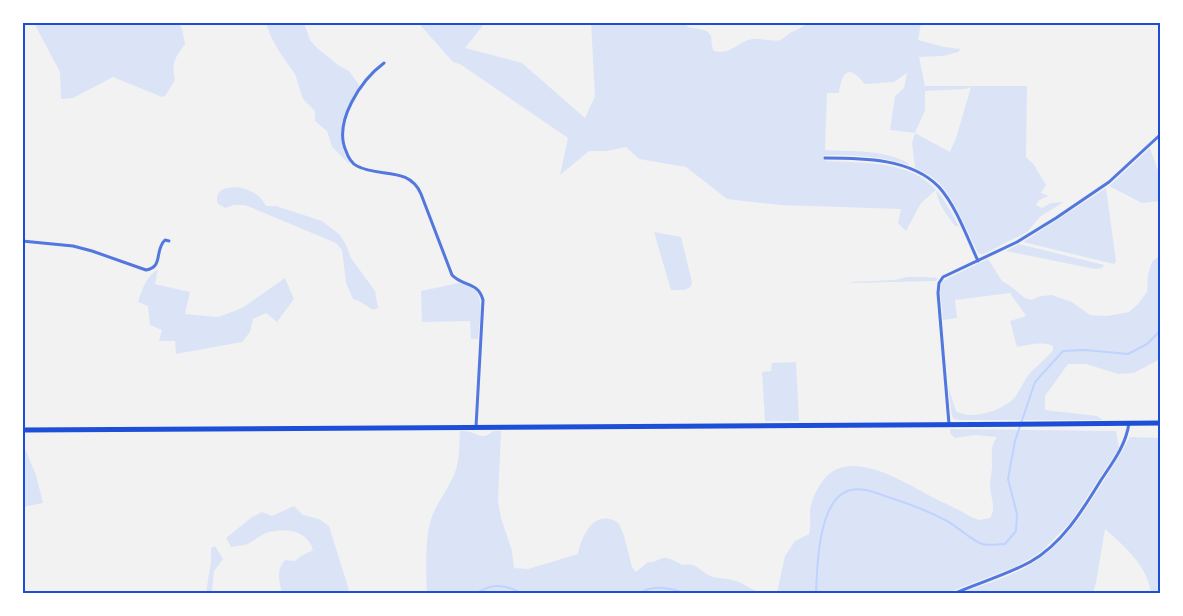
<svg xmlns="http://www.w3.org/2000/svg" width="1183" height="616" viewBox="0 0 1183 616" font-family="'PT Sans Narrow',sans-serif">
<rect width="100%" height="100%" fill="#f2f2f2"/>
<path fill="#dbe4f7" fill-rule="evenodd" d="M 34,23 L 179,23 L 182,29 L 185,44 C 175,58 171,63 175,80 L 165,96 L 162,97 L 113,77 L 73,98 L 61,99 L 60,72 Z
M 266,23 L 304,23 L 310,40 L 317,48 L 338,65 L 349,71 L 360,86 C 342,114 333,134 350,165 L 332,147 L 327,131 L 315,121 L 315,111 L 303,99 L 295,74 L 280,53 L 271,37 Z
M 421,23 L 485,23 L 465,48 L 522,63 L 585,118 L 595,96 L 591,23 L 685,23 L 688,27 C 695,29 708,28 711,36 C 712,41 711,45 714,51 C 730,56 737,42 752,39 C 762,38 772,42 780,40 C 785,38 787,34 792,32 C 798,29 802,27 808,23 L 921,23 L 918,40 L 944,47 L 961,49 L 958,52 L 943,56 L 919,57 L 925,86 L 1027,86 L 1026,157 L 1034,165 L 1046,185 L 1041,193 L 1049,196 L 1039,200 L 1036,205 L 1042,208 L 1051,203 L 1064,202 L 1041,216 L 1027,232 L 984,254 L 980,254 L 978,253 C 968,233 954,198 939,183 C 932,176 924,172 915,168 L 912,143 L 915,133 L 890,130 L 895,96 L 904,88 L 907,73 L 894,82 L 865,84 C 862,82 860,78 857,76 C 844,63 840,85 839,93 L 827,93 L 825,150 C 854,152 882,149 908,163 L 909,165 C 881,156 854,155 825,155 L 825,161 C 860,163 911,160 936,190 C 946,201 952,214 959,226 L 955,226 C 947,215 938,205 936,190 L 921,203 L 906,231 L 898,223 L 901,209 L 780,205 L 727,199 L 686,167 L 639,159 L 626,147 L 607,151 L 589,151 L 560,175 L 568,138 L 460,64 L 453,62 L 421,26 ZM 971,87 L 956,138 L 950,152 L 915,133 L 925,110 L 925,91 L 966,89 Z
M 1150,148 L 1160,176 L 1160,201 L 1142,203 L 1109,186 Z
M 238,187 C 252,191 259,193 266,206 L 276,206 L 322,221 L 340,235 L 346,245 L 351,258 L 375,291 L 378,308 L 373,310 L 359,301 L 353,299 L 346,283 L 342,250 L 336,243 L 245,205 L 234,205 L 225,208 L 217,203 C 216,188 225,188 238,187 Z
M 1106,188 L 1116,261 L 1114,264 L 1023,242 Z
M 654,232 L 681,237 L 692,282 C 691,292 679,290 671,290 Z
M 1019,244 L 1104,265 L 1102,268 L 1095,269 L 1006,251 Z
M 1160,255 L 1160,359 L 1134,373 L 1118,374 L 1086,364 L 1068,364 L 1045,396 L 1045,410 L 1097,416 L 1103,420 L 960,420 L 954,419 L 952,416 L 948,386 L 956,411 C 970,421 1005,410 1015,397 C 1021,389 1024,380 1030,373 C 1038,365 1046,359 1053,350 L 1053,346 C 1042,341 1029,345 1017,347 L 1010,321 L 1026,316 L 1010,293 L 955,300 L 957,318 L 943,320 L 940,291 L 942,282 L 948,278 L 988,259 L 1002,281 L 1009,285 L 1025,298 L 1031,300 L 1041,296 L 1052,295 L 1072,302 L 1090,315 L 1107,316 L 1129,312 L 1138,304 L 1147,292 L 1148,275 L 1152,262 Z
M 158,269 L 155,284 L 190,292 L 185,314 L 218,317 L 242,308 L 285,278 L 294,299 L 277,322 L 266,313 L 253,319 L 250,332 L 242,342 L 176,354 L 175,341 L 159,341 L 162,330 L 150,325 L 148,306 L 138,302 C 142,289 146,277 158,269 Z
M 907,277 L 923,277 L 938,278 L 936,281 L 854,283 L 849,282 L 895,280 Z
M 459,283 C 465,285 472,287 476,291 C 484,300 479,328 478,339 L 471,339 L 470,321 L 422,322 L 421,291 Z
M 796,362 L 799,421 L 765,421 L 762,372 L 771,371 L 772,363 Z
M 950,429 L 1116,431 L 1119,448 L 1070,523 L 1042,551 L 1028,560 L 1015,567 L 947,593 L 777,593 L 785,556 L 795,541 L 809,534 C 811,526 810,519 810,511 C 811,500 818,486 825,478 C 851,448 904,482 930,496 C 944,503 958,509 971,517 L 979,520 L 990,518 C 997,507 990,497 990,485 C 990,479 992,472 992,465 C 992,455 990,446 997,437 L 974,435 L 955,438 L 950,433 Z
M 460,431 C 462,431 468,431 470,432 C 480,435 483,440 493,431 L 501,431 L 498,501 L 501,518 L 512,551 L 514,568 L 528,569 L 578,554 C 581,540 590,515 609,519 C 614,520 618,521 620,526 C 625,535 629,557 632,567 L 636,572 L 648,562 C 655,563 656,560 663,558 C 669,557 676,562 682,565 C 695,562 698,569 708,575 C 715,579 727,578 736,581 C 745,584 753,591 762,593 L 427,593 C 426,572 425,544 430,523 C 434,506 446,493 453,477 C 460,463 459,447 460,431 Z
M 1130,437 L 1160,438 L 1160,593 L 1151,593 C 1147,565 1125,547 1105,529 L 1096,583 L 1093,593 L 960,593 C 985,584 1014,576 1036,561 C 1065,542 1083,514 1101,485 C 1111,469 1121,454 1130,437 Z
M 26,451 L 36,475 L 43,503 L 23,507 L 23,452 Z
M 294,506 L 303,515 L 319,519 L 329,526 L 348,587 L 349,593 L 282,593 C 279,581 276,570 285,560 L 295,561 L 301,556 L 313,550 C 307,530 285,527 266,533 C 258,536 252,543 245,545 C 240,546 235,546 231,547 L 226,538 L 252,517 L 262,512 L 272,516 Z
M 215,546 L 223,559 L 214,571 L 212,591 L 211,593 L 206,593 L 211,561 L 211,548 Z"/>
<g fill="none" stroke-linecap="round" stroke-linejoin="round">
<path stroke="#bfd3fe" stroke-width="2" d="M 476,594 C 492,582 507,585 523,594
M 639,594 C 654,583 673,589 689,594
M 816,594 C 817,567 818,497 851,490 C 865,487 878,494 891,498 C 910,504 930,512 947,521 C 958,527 971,540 982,544 C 988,546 998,544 1005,544 L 1016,531 L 1017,514 L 1008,479 L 1015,441 L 1035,382 L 1063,351 L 1085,350 L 1128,354 L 1147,344 L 1160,331"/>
<path stroke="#5277de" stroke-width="3" d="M 384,63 C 361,80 333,122 346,151 C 348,157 351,163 357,166 C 379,178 409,166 421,194 L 452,275 C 463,287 478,281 483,300 L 476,427
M 825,158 C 862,158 911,158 939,187 C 956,206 967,237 978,261
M 22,241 L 73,246 L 92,251 L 146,270 C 164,267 154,250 165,240 L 169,241
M 949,424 L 938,293 L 939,283 L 943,277 L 1017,242 L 1056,218 L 1109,182 L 1160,135
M 953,594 C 978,583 1006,575 1030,562 C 1062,544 1082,511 1101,480 C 1113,462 1126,445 1129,423"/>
<path stroke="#1d4ed8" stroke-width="5" d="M 22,430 L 1046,424 L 1160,423"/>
</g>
<rect width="1183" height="616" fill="none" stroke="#ffffff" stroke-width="48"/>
<rect x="24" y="24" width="1135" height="568" fill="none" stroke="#1d4ed8" stroke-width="2"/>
</svg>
